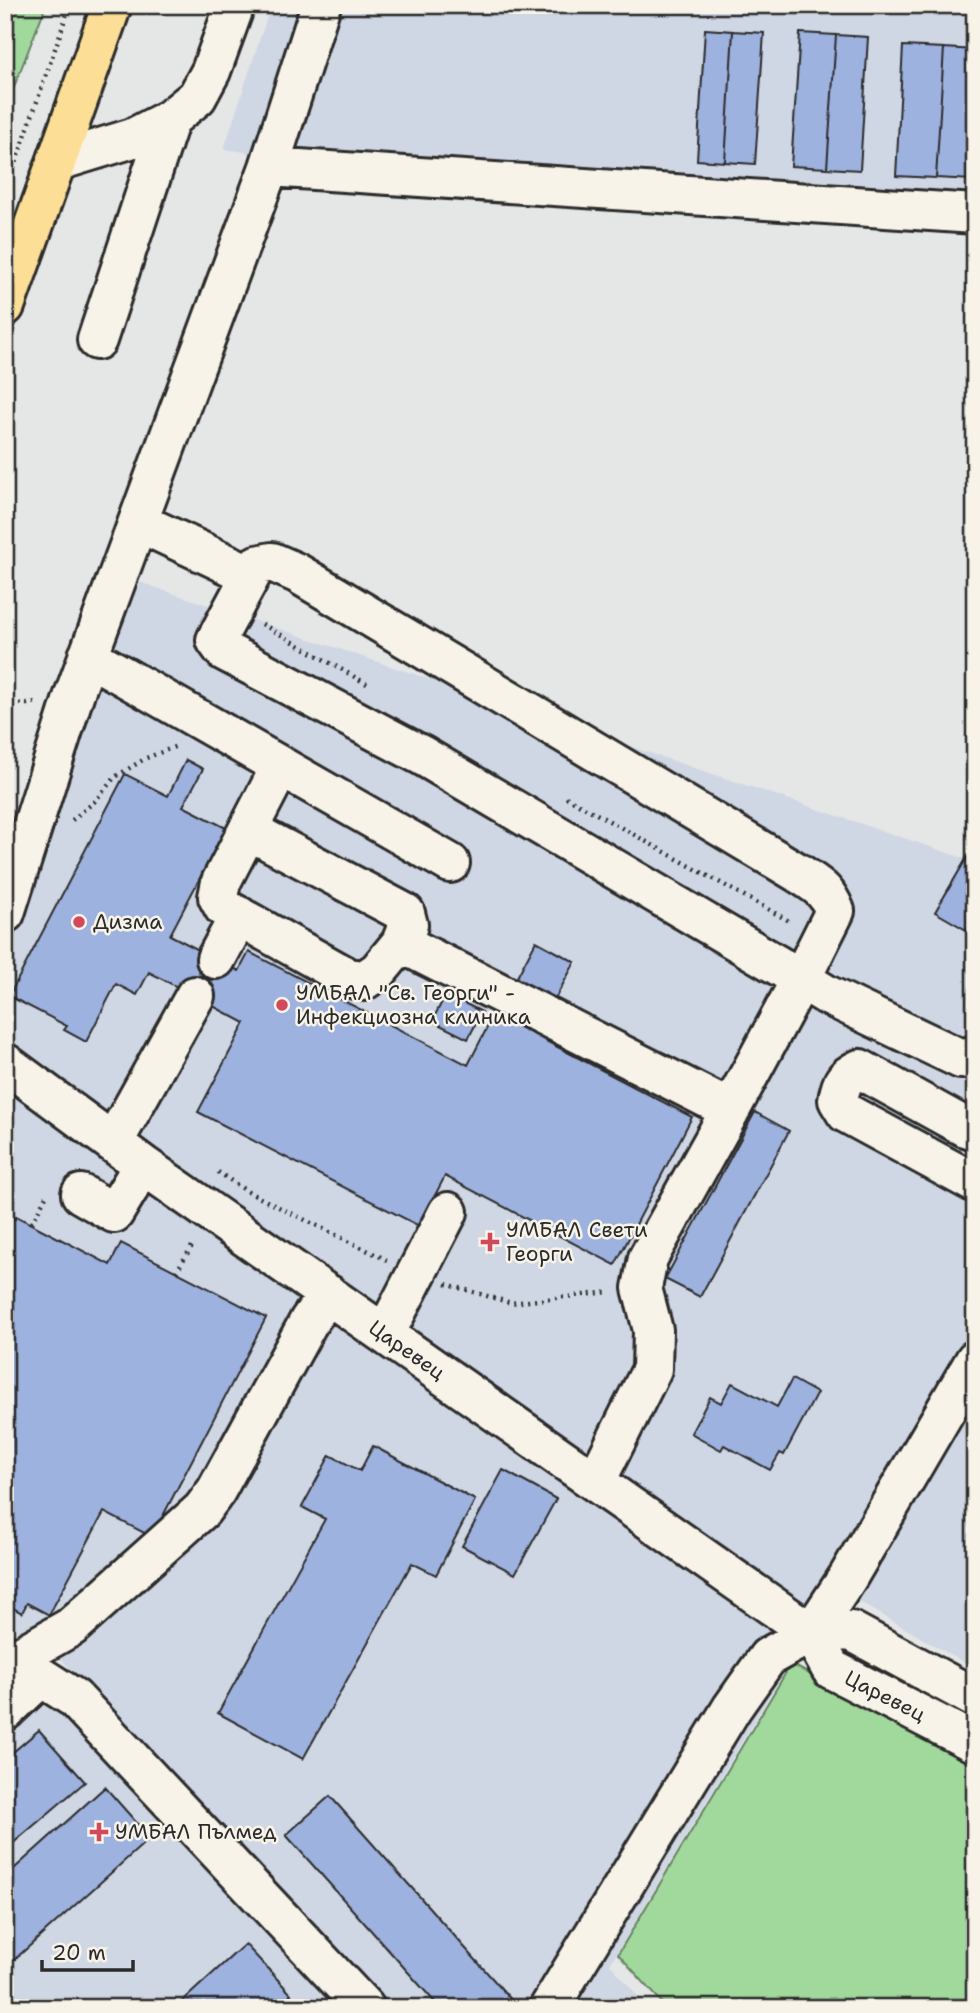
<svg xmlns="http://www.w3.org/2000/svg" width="980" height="2013" viewBox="0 0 980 2013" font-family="'Shantell Sans',sans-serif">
<rect width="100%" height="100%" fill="#e5e6e6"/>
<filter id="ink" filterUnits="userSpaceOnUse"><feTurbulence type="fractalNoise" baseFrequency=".0143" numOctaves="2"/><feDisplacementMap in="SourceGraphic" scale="14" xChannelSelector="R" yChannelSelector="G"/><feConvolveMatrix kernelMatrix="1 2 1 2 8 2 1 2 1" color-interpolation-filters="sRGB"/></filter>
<g filter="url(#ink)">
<path fill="#cfd6e4" d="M 271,5 L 975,5 L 975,204 L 311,161 L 224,149 Z
M 133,580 L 975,862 L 975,1669 L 834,1587 L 610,1964 L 648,2008 L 375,2008 L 53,1650 L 5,1624 L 5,898 Z
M 5,1641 L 32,1656 L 352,2008 L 5,2008 Z"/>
<path fill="#a1d99d" stroke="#668264" stroke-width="2" d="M 5,5 L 46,5 L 5,110 Z
M 791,1664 L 975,1763 L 975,2008 L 667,2008 L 618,1954 Z"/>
<path fill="#9db2df" stroke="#2b2b2b" stroke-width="2" d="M 705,29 L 733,31 L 725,162 L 697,160 Z
M 733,31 L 764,33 L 755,164 L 725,162 Z
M 800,33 L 836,35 L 827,168 L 791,166 Z
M 836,35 L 868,37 L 860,170 L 827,168 Z
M 903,46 L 944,48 L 936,178 L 896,176 Z
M 944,48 L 975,50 L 973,180 L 936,178 Z
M 186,760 L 203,769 L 183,806 L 226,828 L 170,935 L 239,971 L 249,952 L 468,1065 L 494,1014 L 692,1117 L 615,1265 L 445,1176 L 419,1226 L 198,1112 L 245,1023 L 149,972 L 137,995 L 116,984 L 86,1042 L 64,1030 L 67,1026 L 9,996 L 125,774 L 168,796 Z
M 975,844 L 975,935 L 935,912 Z
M 536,941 L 575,962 L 555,999 L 516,979 Z
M 446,994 L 482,1012 L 468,1039 L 432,1021 Z
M 755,1112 L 789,1131 L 700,1297 L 665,1279 Z
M 5,1214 L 15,1219 L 16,1216 L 110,1265 L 121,1243 L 266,1318 L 152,1537 L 104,1512 L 49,1615 L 27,1603 L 22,1613 L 5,1604 Z
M 792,1379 L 817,1393 L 784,1455 L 780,1453 L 770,1470 L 724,1445 L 721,1450 L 691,1433 L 710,1397 L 721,1403 L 732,1383 L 777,1407 Z
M 373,1446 L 475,1500 L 436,1575 L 412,1563 L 303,1759 L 218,1713 L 325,1519 L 302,1507 L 330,1455 L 360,1471 Z
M 503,1470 L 556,1499 L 515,1574 L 462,1546 Z
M 39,1730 L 85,1782 L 5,1850 L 5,1759 Z
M 105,1787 L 150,1838 L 5,1968 L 5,1877 Z
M 330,1796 L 515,2004 L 511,2008 L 440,2008 L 286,1835 Z
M 245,1944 L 291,1994 L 277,2008 L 175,2008 Z"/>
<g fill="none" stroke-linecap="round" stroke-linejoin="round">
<g stroke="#2b2b2b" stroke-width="44">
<path id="minor" d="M 58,161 L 133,138 L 170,119 L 197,97 L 211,71 L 235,5
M 269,167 L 975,214
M 97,340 L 170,119
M 138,522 L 251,575
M 272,562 L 297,573 L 800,874 C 819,887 826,889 835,911 L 801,979 L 423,756 L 224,651 L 216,640 L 251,575 L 257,565 Z
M 88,656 L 450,863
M 281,766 L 221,882 L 218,897 L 224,908 L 347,977 L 363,981 L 378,971 L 401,943 L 719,1104 L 725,1109 L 726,1118 L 648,1258 L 642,1288 L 653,1330 L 652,1369 L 596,1481
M 248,830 L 405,913 L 408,925 L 401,943
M 5,913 L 74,695 L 269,167 L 321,5
M 216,959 L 239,916
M 5,1063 L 143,1165 L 811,1633 L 831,1669 L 975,1743
M 726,1118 L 801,979 L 827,995 L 961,1059 L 975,1055
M 975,1130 L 965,1127 L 860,1069 C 844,1076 841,1083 838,1100 L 846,1113 L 975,1183
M 113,1143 L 195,996
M 81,1194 L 114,1213 L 143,1165
M 385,1334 L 448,1212
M 811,1633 L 851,1631 L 975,1698
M 13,1660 L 71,1627 L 202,1510 L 216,1491 L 309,1321 L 328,1294
M 5,1711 L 41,1677 L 74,1698 L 365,2008
M 549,2008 L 732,1708 L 768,1657 L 811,1633 L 848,1577 L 975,1360"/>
</g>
<g stroke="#2b2b2b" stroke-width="44">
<path id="major" d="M 5,306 L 112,5"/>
</g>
<path stroke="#2b2b2b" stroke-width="4.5" stroke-dasharray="2 5" stroke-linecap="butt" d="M 7,189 L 70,5
M 262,624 L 367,684
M 5,703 L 27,704 L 36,702
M 566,797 L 791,922
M 72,820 L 94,802 L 115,777 L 146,758 L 177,746
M 218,1172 L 248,1192 L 387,1260
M 32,1223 L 46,1196
M 176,1272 L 194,1243
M 446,1284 L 511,1303 L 609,1292"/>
<use href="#minor" stroke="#f7f3e8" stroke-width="38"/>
<use href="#major" stroke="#fdde96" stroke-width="38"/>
</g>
</g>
<g fill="#d1495b" stroke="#f7f3e8" stroke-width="2.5">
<circle cx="79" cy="922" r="7"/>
<circle cx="282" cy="1005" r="7"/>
<path d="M486.5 1231.5h7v7h7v7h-7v7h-7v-7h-7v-7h7z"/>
<path d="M95.5 1821.5h7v7h7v7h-7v7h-7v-7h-7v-7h7z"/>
</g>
<g text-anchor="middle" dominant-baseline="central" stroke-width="5" stroke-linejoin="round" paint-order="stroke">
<g font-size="21" fill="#2b2b2b" stroke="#f7f3e8" text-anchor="start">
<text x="93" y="922">Дизма</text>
<text x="296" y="993">УМБАЛ "Св. Георги" -<tspan x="296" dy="24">Инфекциозна клиника</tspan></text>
<text x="506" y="1230">УМБАЛ Свети<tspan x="506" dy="24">Георги</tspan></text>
<text x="115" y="1832">УМБАЛ Пълмед</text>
</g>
<g font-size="21" fill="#2b2b2b" stroke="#f7f3e8">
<text transform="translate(407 1350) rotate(35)">Царевец</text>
<text transform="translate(885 1696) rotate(27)">Царевец</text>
</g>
</g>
<rect width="980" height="2013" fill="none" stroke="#f7f3e8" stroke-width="28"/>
<rect x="14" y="14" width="952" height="1985" fill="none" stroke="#2b2b2b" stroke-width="2.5" filter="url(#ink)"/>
<path d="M42 1960v10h91v-10" fill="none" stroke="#2b2b2b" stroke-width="3.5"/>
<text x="52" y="1960" font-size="21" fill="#2b2b2b" stroke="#f7f3e8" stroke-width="5" paint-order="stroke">20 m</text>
</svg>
